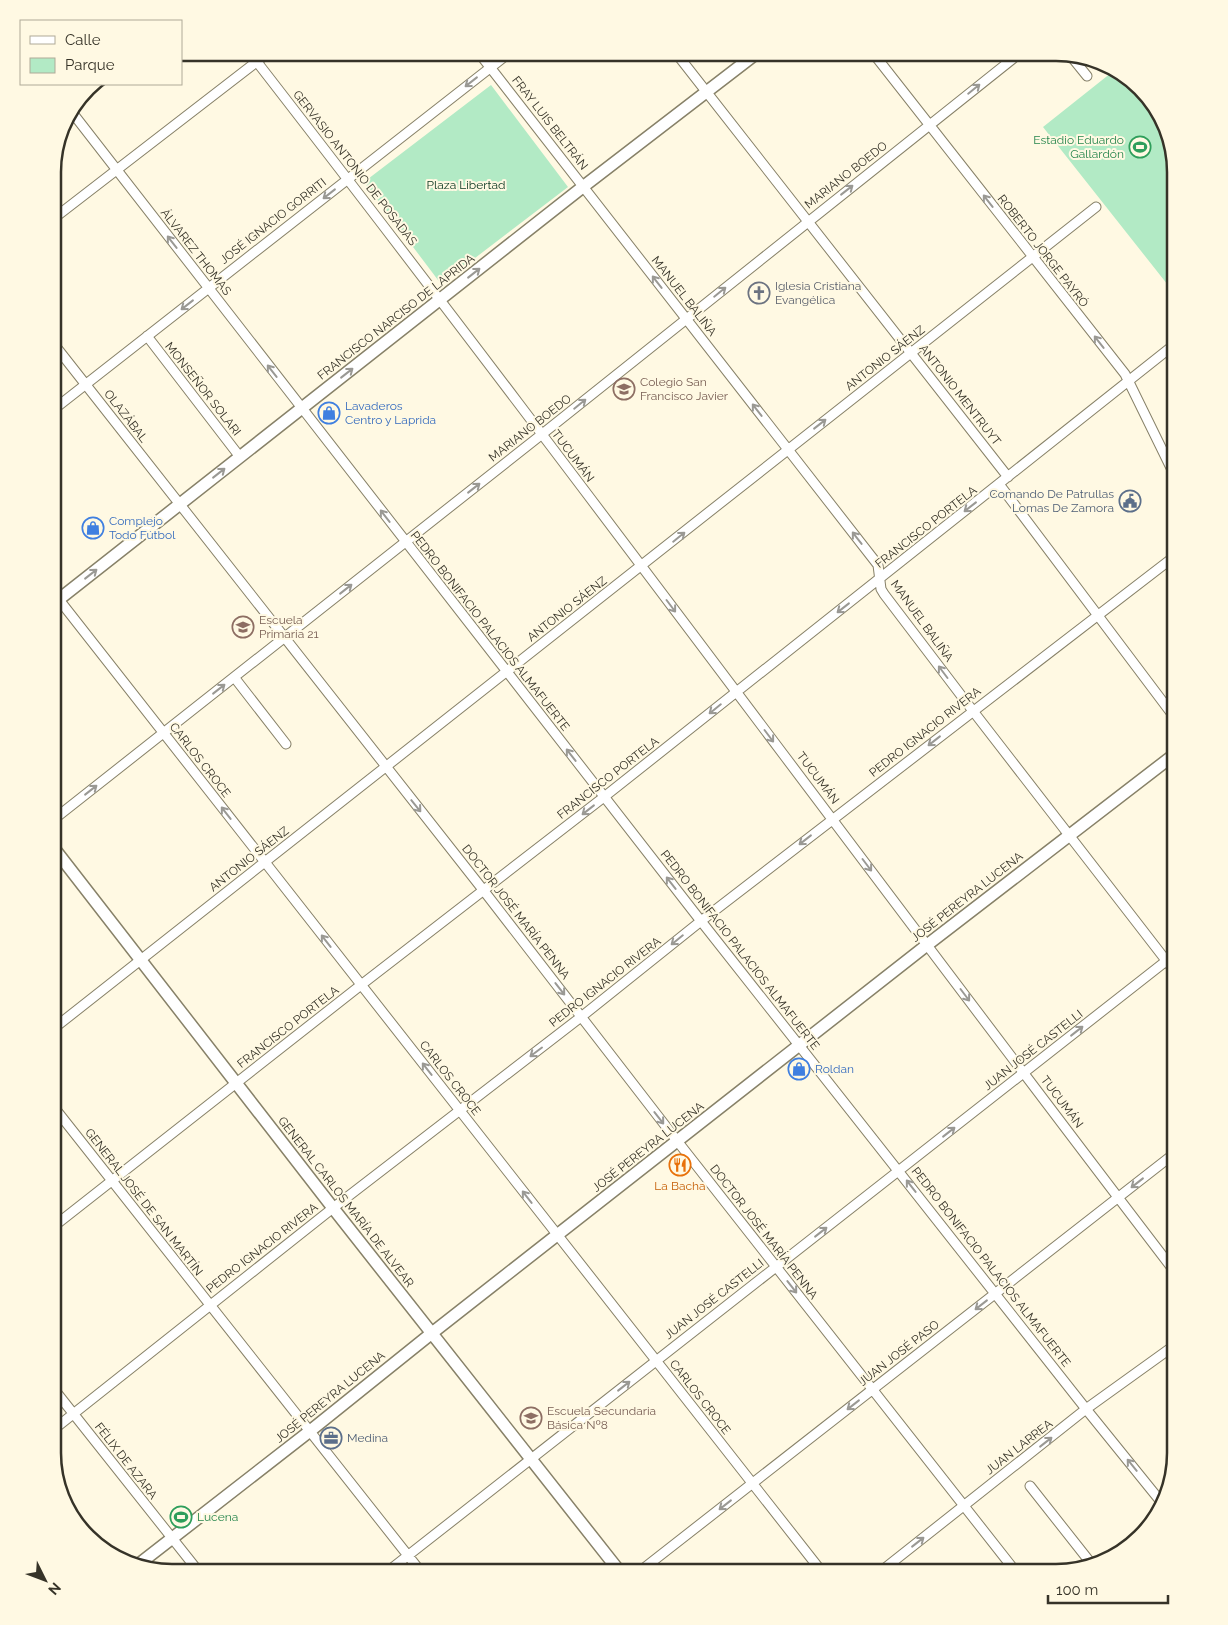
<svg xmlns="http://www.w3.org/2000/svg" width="1228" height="1625" viewBox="0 0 1228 1625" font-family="Raleway,sans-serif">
<rect width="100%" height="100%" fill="#fff9e3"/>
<path fill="#b2eac5" d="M 1116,69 L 1156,106 L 1175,172 L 1175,294 L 1043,127 Z
M 491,85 L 568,187 L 441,284 L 364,182 Z"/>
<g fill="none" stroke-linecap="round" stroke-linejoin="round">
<g stroke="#878168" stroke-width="11">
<path id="minor" d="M 250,53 C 563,456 865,867 1175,1272
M 479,53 L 878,565 L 881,589 L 884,594 L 973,711 L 1175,972
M 676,53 L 1008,477
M 873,53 L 1125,374 L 1175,476
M 1070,55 L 1087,76
M 71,111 L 697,916 L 1086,1409 L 1162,1503
M 53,219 L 268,53
M 147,336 L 240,457
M 53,343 L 484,891 L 678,1142 L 1016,1572
M 53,410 L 509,53
M 999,484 L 1175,718
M 53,592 L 822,1572
M 234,677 L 286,744
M 53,820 L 541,435 L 1020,53
M 53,1029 C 402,758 747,480 1096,207
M 53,1106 L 421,1572
M 53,1227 L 361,985 L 604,797 L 1175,344
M 53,1388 L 199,1572
M 53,1430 L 333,1208 L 581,1017 L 701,921 L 1175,556
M 1030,1486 L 1090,1562
M 387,1572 L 1175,954
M 639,1572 L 1175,1153
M 880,1572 L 1086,1409 L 1175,1345"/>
</g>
<g stroke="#878168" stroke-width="14">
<path id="tertiary" d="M 53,604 L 584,186 L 757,53
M 53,847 L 333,1208 L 620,1572
M 139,1564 L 310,1431 L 432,1333 L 927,945 L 1175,754"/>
</g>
<use href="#minor" stroke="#fff" stroke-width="9"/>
<use href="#tertiary" stroke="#fff" stroke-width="11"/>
</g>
<defs><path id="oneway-shaft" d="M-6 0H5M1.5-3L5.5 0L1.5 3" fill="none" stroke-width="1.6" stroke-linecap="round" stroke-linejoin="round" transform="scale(1.25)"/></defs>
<g stroke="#9a9994">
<use href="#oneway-shaft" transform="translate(471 82) rotate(142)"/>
<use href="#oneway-shaft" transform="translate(974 89) rotate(-39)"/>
<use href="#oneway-shaft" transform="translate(847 190) rotate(-38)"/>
<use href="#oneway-shaft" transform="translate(329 194) rotate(142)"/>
<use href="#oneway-shaft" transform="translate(988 201) rotate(-128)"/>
<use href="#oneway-shaft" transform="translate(172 242) rotate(-128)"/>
<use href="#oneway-shaft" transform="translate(474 273) rotate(-38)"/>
<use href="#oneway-shaft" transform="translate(657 282) rotate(-128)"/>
<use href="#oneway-shaft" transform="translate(720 292) rotate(-39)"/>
<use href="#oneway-shaft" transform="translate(187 305) rotate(142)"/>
<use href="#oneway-shaft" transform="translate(1099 342) rotate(-128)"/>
<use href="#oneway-shaft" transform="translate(272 371) rotate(-128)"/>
<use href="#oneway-shaft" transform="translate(347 373) rotate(-38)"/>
<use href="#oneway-shaft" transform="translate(580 404) rotate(-39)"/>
<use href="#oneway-shaft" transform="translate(757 410) rotate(-128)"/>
<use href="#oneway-shaft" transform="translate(820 424) rotate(-38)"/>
<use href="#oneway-shaft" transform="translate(219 473) rotate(-38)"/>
<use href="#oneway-shaft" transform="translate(474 488) rotate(-38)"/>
<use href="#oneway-shaft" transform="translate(970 507) rotate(142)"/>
<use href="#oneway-shaft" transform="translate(385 516) rotate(-128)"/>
<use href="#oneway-shaft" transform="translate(679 537) rotate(-39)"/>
<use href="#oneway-shaft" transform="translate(857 538) rotate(-128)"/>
<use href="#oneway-shaft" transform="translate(91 574) rotate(-38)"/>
<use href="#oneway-shaft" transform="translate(346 589) rotate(-38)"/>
<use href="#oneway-shaft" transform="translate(671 606) rotate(53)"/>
<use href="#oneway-shaft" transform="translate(843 608) rotate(142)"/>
<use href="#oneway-shaft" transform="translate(943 672) rotate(-127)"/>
<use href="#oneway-shaft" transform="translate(219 689) rotate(-38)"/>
<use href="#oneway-shaft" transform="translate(715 709) rotate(141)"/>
<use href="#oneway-shaft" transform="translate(769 736) rotate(53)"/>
<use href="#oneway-shaft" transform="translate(934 741) rotate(142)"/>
<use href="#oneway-shaft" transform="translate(571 755) rotate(-128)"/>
<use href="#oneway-shaft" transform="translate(91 790) rotate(-38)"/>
<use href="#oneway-shaft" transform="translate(416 806) rotate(51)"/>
<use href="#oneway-shaft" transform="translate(588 810) rotate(142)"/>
<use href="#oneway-shaft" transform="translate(226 813) rotate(-128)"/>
<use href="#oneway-shaft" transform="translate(805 840) rotate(142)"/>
<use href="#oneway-shaft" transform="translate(867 865) rotate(53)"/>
<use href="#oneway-shaft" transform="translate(671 883) rotate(-128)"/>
<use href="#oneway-shaft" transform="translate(677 940) rotate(141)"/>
<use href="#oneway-shaft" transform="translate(326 941) rotate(-128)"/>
<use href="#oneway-shaft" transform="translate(560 989) rotate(52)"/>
<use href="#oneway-shaft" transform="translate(965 995) rotate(53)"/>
<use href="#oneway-shaft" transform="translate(1077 1031) rotate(-38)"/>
<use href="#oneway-shaft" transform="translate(536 1052) rotate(143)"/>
<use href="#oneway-shaft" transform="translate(427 1069) rotate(-128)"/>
<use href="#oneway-shaft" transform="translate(659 1118) rotate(52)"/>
<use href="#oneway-shaft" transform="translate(949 1132) rotate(-38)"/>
<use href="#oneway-shaft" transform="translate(1137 1183) rotate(142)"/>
<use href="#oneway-shaft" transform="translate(911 1186) rotate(-128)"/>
<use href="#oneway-shaft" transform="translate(527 1197) rotate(-128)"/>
<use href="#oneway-shaft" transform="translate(821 1232) rotate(-38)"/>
<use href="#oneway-shaft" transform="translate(792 1287) rotate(52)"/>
<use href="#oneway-shaft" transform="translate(981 1305) rotate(142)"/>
<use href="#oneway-shaft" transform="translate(624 1386) rotate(-38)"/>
<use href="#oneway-shaft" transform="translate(853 1405) rotate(142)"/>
<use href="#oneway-shaft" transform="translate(1046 1442) rotate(-38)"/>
<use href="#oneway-shaft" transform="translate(1132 1465) rotate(-129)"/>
<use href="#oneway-shaft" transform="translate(725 1505) rotate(142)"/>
<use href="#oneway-shaft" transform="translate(918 1542) rotate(-38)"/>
</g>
<defs>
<g id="stadium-ring" transform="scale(1.125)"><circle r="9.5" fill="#fff9e3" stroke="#2e9e5b" stroke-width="1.5"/><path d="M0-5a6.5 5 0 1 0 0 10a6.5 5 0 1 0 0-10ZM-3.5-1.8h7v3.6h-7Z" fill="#2e9e5b"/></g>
<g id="church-ring" transform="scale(1.125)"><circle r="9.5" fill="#fff9e3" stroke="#6b7280" stroke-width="1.5"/><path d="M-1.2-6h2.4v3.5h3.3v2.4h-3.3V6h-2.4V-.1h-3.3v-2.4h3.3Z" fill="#6b7280"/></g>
<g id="school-ring" transform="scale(1.125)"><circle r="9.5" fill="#fff9e3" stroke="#8d6e63" stroke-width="1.5"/><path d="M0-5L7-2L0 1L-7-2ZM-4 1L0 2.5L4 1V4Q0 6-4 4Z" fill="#8d6e63"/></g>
<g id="shop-ring" transform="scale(1.125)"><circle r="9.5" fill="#fff9e3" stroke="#3f7fe0" stroke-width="1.5"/><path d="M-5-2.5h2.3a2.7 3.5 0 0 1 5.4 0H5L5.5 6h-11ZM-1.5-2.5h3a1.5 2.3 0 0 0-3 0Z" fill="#3f7fe0"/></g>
<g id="civic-ring" transform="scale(1.125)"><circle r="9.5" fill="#fff9e3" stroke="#5c6f8a" stroke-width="1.5"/><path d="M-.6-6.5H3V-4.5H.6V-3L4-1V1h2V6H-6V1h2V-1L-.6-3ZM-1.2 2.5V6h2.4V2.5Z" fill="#5c6f8a"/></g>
<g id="restaurant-ring" transform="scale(1.125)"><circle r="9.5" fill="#fff9e3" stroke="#e8710a" stroke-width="1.5"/><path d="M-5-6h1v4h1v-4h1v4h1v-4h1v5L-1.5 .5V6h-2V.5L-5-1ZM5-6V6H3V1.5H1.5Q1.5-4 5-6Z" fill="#e8710a"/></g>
<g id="office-ring" transform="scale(1.125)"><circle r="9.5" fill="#fff9e3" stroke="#5c6f8a" stroke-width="1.5"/><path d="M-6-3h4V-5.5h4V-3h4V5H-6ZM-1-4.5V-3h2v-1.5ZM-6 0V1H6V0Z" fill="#5c6f8a"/></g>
</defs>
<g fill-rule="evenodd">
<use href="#stadium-ring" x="1140" y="147"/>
<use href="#church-ring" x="759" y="293"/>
<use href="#school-ring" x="624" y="389"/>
<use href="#shop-ring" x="329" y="413"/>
<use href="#civic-ring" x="1130" y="501"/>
<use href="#shop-ring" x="93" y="528"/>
<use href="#school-ring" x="243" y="627"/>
<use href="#shop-ring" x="799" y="1069"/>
<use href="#restaurant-ring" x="680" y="1165"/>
<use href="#school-ring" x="531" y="1418"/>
<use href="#office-ring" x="331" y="1438"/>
<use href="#stadium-ring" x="181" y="1517"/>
</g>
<g text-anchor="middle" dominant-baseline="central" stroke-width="4" stroke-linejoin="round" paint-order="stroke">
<g font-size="12" fill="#363328" stroke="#fff9e3">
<text transform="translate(550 123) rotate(52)">FRAY LUIS BELTRÁN</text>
<text transform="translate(355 168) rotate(52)">GERVASIO ANTONIO DE POSADAS</text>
<text transform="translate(846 175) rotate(-38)">MARIANO BOEDO</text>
<text transform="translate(273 221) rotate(-38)">JOSÉ IGNACIO GORRITI</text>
<text transform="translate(1043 251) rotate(52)">ROBERTO JORGE PAYRÓ</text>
<text transform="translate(196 252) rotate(52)">ÁLVAREZ THOMAS</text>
<text transform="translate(684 296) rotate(52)">MANUEL BALIÑA</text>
<text transform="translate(396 317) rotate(-38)">FRANCISCO NARCISO DE LAPRIDA</text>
<text transform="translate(885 358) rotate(-38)">ANTONIO SÁENZ</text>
<text transform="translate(203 389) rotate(52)">MONSEÑOR SOLARI</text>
<text transform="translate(960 395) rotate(52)">ANTONIO MENTRUYT</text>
<text transform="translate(126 416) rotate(52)">OLAZÁBAL</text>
<text transform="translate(530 428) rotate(-38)">MARIANO BOEDO</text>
<text transform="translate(573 456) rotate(53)">TUCUMÁN</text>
<text transform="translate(926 527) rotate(-38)">FRANCISCO PORTELA</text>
<text transform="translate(567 609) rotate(-38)">ANTONIO SÁENZ</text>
<text transform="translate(922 621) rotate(54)">MANUEL BALIÑA</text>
<text transform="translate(490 631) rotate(52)">PEDRO BONIFACIO PALACIOS ALMAFUERTE</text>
<text transform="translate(925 732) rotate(-38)">PEDRO IGNACIO RIVERA</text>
<text transform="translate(200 760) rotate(52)">CARLOS CROCE</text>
<text transform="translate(608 778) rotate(-38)">FRANCISCO PORTELA</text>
<text transform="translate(818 778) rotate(53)">TUCUMÁN</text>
<text transform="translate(249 859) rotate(-38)">ANTONIO SÁENZ</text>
<text transform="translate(967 897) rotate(-38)">JOSÉ PEREYRA LUCENA</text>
<text transform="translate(516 912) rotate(52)">DOCTOR JOSÉ MARÍA PENNA</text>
<text transform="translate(740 950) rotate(52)">PEDRO BONIFACIO PALACIOS ALMAFUERTE</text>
<text transform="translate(605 982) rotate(-38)">PEDRO IGNACIO RIVERA</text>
<text transform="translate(288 1027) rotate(-38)">FRANCISCO PORTELA</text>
<text transform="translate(1033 1050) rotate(-38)">JUAN JOSÉ CASTELLI</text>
<text transform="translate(450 1078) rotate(52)">CARLOS CROCE</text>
<text transform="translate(1062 1102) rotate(53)">TUCUMÁN</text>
<text transform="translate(648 1147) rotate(-38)">JOSÉ PEREYRA LUCENA</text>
<text transform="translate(144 1202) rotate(52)">GENERAL JOSÉ DE SAN MARTÍN</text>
<text transform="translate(346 1202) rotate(52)">GENERAL CARLOS MARÍA DE ALVEAR</text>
<text transform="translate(764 1232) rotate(52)">DOCTOR JOSÉ MARÍA PENNA</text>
<text transform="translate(262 1248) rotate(-38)">PEDRO IGNACIO RIVERA</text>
<text transform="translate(991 1267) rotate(52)">PEDRO BONIFACIO PALACIOS ALMAFUERTE</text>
<text transform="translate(714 1299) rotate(-38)">JUAN JOSÉ CASTELLI</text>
<text transform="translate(899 1353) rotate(-38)">JUAN JOSÉ PASO</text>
<text transform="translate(330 1397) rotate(-39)">JOSÉ PEREYRA LUCENA</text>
<text transform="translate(700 1397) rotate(52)">CARLOS CROCE</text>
<text transform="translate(1019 1447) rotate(-38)">JUAN LARREA</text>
<text transform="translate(126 1461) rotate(52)">FÉLIX DE AZARA</text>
</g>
<g font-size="12" fill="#27864d" stroke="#fff9e3" text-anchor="end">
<text x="1124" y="140">Estadio Eduardo<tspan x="1124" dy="14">Gallardón</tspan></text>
<text x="197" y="1517" text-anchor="start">Lucena</text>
</g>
<g font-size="12" fill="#07351d" stroke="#fff9e3">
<text x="466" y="185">Plaza Libertad</text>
</g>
<g font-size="12" fill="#5b616d" stroke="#fff9e3" text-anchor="start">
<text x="775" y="286">Iglesia Cristiana<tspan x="775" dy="14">Evangélica</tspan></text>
</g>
<g font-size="12" fill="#785e54" stroke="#fff9e3" text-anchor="start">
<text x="640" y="382">Colegio San<tspan x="640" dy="14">Francisco Javier</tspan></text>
<text x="259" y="620">Escuela<tspan x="259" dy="14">Primaria 21</tspan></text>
<text x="547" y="1411">Escuela Secundaria<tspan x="547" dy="14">Básica Nº8</tspan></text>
</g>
<g font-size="12" fill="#366cbe" stroke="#fff9e3" text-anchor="start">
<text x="345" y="406">Lavaderos<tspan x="345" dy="14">Centro y Laprida</tspan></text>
<text x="109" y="521">Complejo<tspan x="109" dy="14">Todo Fútbol</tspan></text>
<text x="815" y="1069">Roldan</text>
</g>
<g font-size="12" fill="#4e5e75" stroke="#fff9e3" text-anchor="end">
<text x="1114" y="494">Comando De Patrullas<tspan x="1114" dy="14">Lomas De Zamora</tspan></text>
<text x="347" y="1438" text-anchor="start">Medina</text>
</g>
<g font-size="12" fill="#c56008" stroke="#fff9e3">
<text x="680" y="1186">La Bacha</text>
</g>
</g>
<path d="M0 0H1228V1625H0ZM172 61H1056A111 111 0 0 1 1167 172V1453A111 111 0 0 1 1056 1564H172A111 111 0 0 1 61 1453V172A111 111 0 0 1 172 61Z" fill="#fff9e3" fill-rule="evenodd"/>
<path fill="none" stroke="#363328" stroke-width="2.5" d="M172 61H1056A111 111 0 0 1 1167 172V1453A111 111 0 0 1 1056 1564H172A111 111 0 0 1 61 1453V172A111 111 0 0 1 172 61Z"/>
<rect x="20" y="20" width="162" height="65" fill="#fff9e3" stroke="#afaa98"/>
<rect x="30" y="36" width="25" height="8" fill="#ffffff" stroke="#afaa98"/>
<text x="65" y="45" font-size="15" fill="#363328">Calle</text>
<rect x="30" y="58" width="25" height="15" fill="#b2eac5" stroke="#afaa98"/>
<text x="65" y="70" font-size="15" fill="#363328">Parque</text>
<g transform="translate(45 1580) rotate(132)" stroke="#fff9e3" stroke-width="4" paint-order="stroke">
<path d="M0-4L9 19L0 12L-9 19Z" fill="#363328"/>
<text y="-8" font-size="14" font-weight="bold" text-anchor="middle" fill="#363328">N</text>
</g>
<path d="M1048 1595v8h120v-8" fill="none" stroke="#363328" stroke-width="2.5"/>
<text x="1056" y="1595" font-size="15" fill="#363328" stroke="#fff9e3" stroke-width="4" paint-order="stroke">100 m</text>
</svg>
